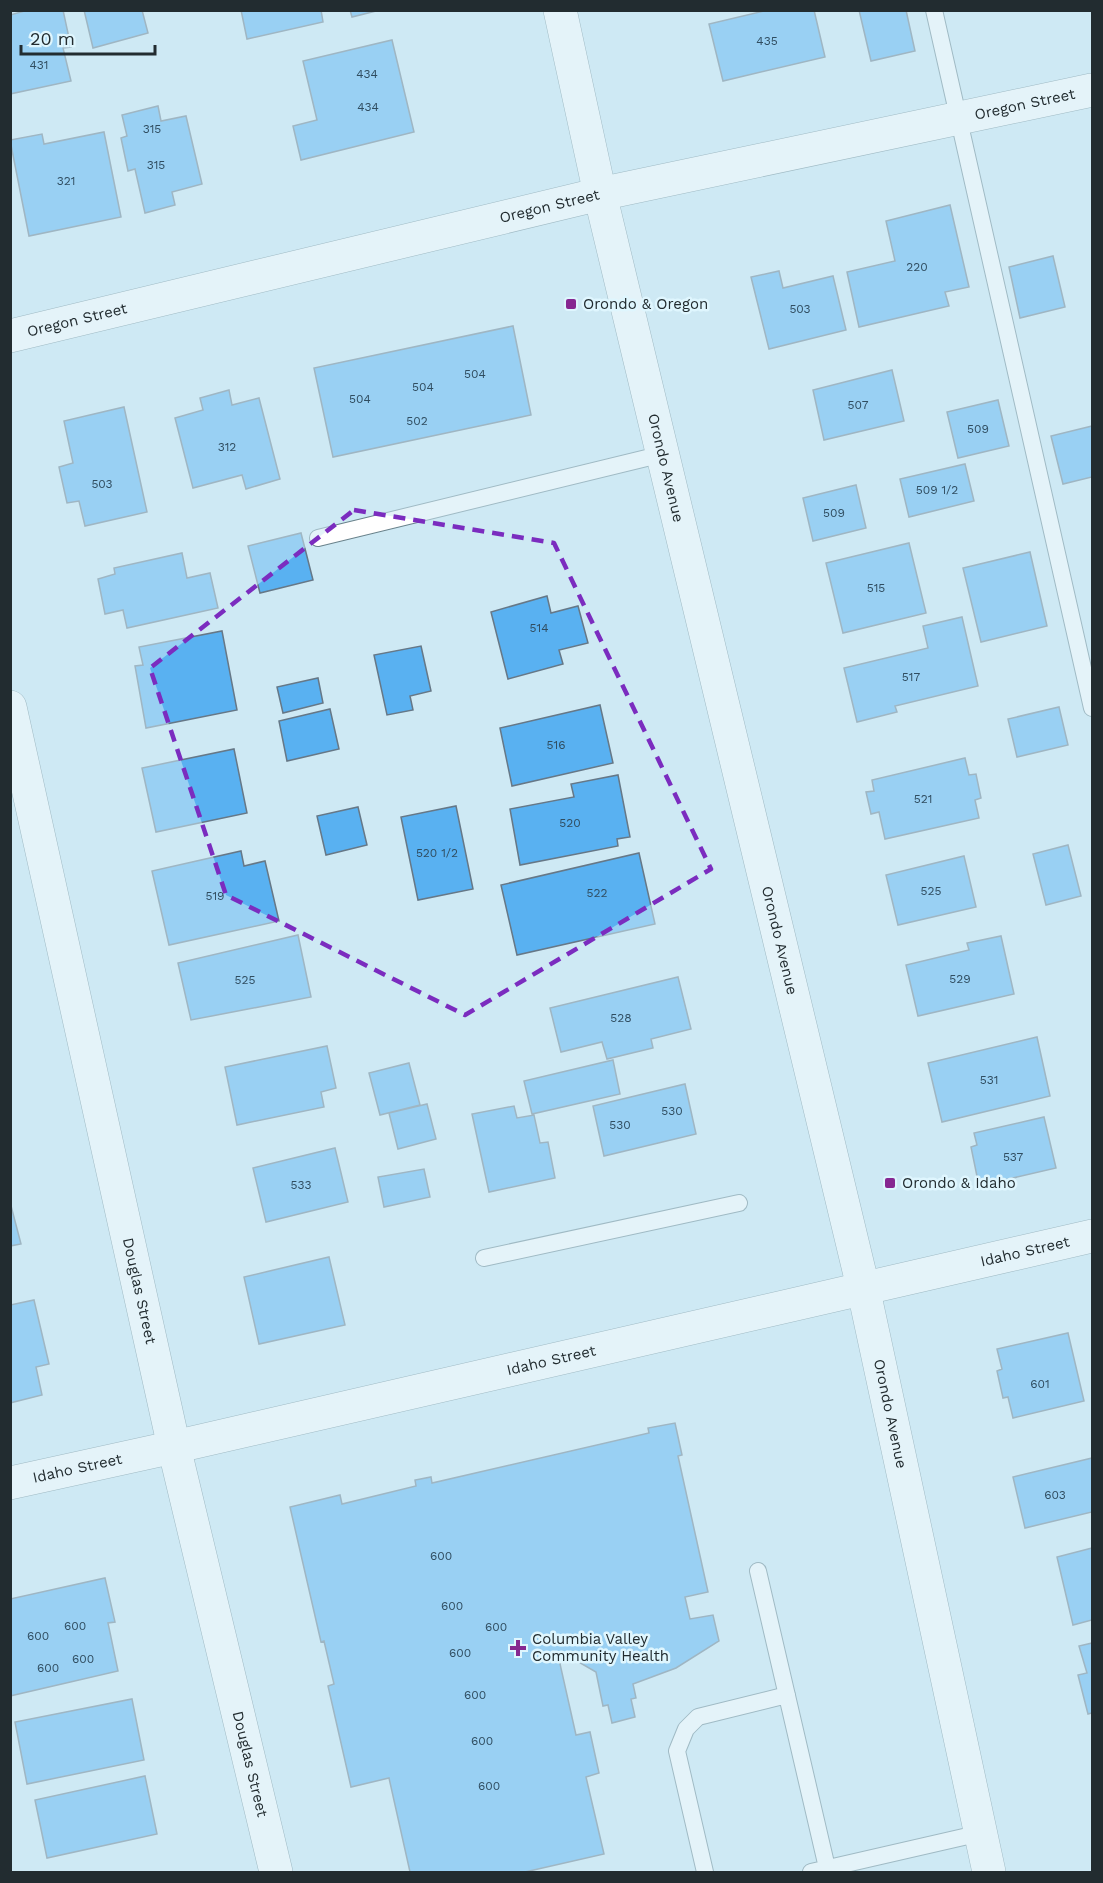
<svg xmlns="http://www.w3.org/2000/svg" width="1103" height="1883" viewBox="0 0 1103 1883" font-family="'Work Sans',sans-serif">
<rect width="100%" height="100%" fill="#cee9f4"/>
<path fill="#59b1f1" stroke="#667887" stroke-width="1.5" d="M 28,10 L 63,10 L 71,47 L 63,48 L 71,81 L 10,94 L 10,15 Z
M 84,10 L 142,10 L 148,33 L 93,48 Z
M 241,10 L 321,10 L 323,22 L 247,39 Z
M 350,10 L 380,10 L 352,17 Z
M 768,10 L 814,10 L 825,57 L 723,81 L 709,24 Z
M 859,10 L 906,10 L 915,51 L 871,61 Z
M 392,40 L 414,132 L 301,160 L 293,126 L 317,120 L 303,61 Z
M 158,106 L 161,121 L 186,116 L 202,184 L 172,192 L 175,205 L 145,213 L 135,169 L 128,171 L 121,138 L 127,136 L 122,115 Z
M 104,132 L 121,217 L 29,236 L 10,140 L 42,134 L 44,144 Z
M 950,205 L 969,287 L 945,292 L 949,306 L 859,327 L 847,272 L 895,261 L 886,221 Z
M 1053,256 L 1065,307 L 1020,318 L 1009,267 Z
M 779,271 L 783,288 L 833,276 L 846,330 L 769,349 L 751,277 Z
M 513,326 L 531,415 L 333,457 L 314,368 Z
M 892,370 L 904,421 L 824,440 L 813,390 Z
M 229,390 L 232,405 L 259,398 L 280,479 L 246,489 L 242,475 L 193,488 L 175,418 L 203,410 L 200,398 Z
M 998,400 L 1009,446 L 958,458 L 947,412 Z
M 124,407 L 147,512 L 85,526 L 79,501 L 67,503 L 59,467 L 73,463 L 64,421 Z
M 1092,426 L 1092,477 L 1063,484 L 1051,436 Z
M 965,464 L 974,501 L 909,517 L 900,479 Z
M 856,485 L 866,528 L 813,541 L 803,498 Z
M 301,533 L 313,580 L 260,593 L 248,546 Z
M 909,543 L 926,613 L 843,633 L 826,563 Z
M 1030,552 L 1047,626 L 981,642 L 963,568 Z
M 182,553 L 187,578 L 210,573 L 218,608 L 127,628 L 123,610 L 105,614 L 98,579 L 115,574 L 114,568 Z
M 547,596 L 551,613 L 578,606 L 588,643 L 559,650 L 563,664 L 508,679 L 491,612 Z
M 962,617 L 978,686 L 895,706 L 897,712 L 857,722 L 844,668 L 928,648 L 923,626 Z
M 222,631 L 237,710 L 146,728 L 135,666 L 143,665 L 139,647 Z
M 421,646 L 431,691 L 410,696 L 413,710 L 387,715 L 374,655 Z
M 318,678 L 323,703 L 283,713 L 277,687 Z
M 600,705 L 613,763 L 512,786 L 500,728 Z
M 1059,707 L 1068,745 L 1017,757 L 1008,719 Z
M 330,709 L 339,749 L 287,761 L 279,721 Z
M 234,749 L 247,813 L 156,832 L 142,768 Z
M 965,758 L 969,775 L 976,774 L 981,798 L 975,800 L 979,818 L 885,839 L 879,812 L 871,814 L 866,792 L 874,791 L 872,780 Z
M 618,775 L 630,837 L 617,839 L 618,846 L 520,865 L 510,809 L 574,797 L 571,784 Z
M 456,806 L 473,889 L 418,900 L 401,817 Z
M 358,807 L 367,845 L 326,855 L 317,816 Z
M 1068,845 L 1081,896 L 1046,905 L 1033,854 Z
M 241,851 L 244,866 L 265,861 L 279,921 L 169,945 L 152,871 Z
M 639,853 L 655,924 L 517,955 L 501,885 Z
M 964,856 L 976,907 L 898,925 L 886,875 Z
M 298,935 L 311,997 L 191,1020 L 178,963 Z
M 1001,936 L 1014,994 L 918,1016 L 906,965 L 969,950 L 967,943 Z
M 678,977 L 691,1029 L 651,1039 L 653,1048 L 607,1059 L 602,1042 L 561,1052 L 550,1008 Z
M 1037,1037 L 1050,1096 L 942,1122 L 928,1063 Z
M 327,1046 L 336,1088 L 321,1092 L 324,1107 L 237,1125 L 225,1067 Z
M 613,1060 L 620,1094 L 532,1114 L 524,1081 Z
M 409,1063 L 420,1105 L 380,1115 L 369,1073 Z
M 685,1084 L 696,1134 L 604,1156 L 593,1106 Z
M 427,1104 L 436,1139 L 398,1149 L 389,1113 Z
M 514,1106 L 517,1118 L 534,1115 L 540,1143 L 548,1142 L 555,1178 L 489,1192 L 472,1114 Z
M 1044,1117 L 1056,1168 L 979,1186 L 971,1147 L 977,1145 L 974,1133 Z
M 335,1148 L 348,1202 L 266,1222 L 253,1168 Z
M 424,1169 L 430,1197 L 384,1207 L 378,1177 Z
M 10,1202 L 21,1244 L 10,1246 Z
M 329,1257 L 345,1325 L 259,1344 L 244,1277 Z
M 34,1300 L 49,1364 L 36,1367 L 42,1395 L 10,1403 L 10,1305 Z
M 1068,1333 L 1084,1401 L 1013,1418 L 1008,1397 L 1003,1398 L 997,1371 L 1002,1369 L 997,1349 Z
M 675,1423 L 682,1455 L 678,1456 L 708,1592 L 685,1597 L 690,1619 L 713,1615 L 719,1641 L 676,1668 L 633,1684 L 636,1698 L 631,1699 L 635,1717 L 612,1723 L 608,1705 L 603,1706 L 596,1672 L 565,1654 L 558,1655 L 576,1735 L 590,1732 L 599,1773 L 586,1777 L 604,1854 L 525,1872 L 410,1872 L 389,1778 L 351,1787 L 328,1686 L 334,1684 L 324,1641 L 321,1642 L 290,1507 L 340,1495 L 342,1504 L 416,1486 L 415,1480 L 431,1477 L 432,1483 L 649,1433 L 648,1428 Z
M 1092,1458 L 1092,1512 L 1025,1528 L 1013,1477 Z
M 1092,1548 L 1092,1620 L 1073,1625 L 1057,1557 Z
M 105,1578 L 115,1622 L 108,1623 L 118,1671 L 10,1696 L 10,1599 Z
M 1092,1643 L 1092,1713 L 1088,1714 L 1078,1675 L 1087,1673 L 1079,1646 Z
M 132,1699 L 144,1760 L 27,1784 L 15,1722 Z
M 145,1776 L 157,1834 L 47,1858 L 35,1800 Z"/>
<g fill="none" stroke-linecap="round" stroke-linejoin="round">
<g stroke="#69828b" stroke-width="18">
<path id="service" d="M 934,10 L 1092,708
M 318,538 L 663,454
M 484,1258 L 739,1203
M 758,1571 L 828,1872
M 705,1872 L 677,1751 L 686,1729 L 698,1717 L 787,1695
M 811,1872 L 981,1833"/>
</g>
<g stroke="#69828b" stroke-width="34">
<g id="minor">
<path id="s1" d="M 10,336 L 600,194 L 1092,90"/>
<path id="s2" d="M 10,707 L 174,1447 L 276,1872"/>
<path id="s3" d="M 10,1483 L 174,1447 L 1092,1236"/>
</g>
</g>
<g stroke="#69828b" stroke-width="34">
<g id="secondary">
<path id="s4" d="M 560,10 L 600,194 L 863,1287 L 989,1872"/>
</g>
</g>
<use href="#service" stroke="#fff" stroke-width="16"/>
<use href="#minor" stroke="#fff" stroke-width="33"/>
<use href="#secondary" stroke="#fff" stroke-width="33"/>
</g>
<path d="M0 0H1103V1883H0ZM 354,510 L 554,543 L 711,869 L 465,1015 L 226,895 L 150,668 Z" fill="#cee9f4" fill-opacity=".55" fill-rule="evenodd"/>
<path fill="none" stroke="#7b2cbf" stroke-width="4.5" stroke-dasharray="12 8" stroke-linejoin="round" d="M 354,510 L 554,543 L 711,869 L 465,1015 L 226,895 L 150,668 Z"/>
<g fill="#862791" stroke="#dff6fe" stroke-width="2">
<rect x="565" y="298" width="12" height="12" rx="3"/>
<rect x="884" y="1177" width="12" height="12" rx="3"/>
<path d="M515 1639h6v6h6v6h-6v6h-6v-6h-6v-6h6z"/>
</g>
<g text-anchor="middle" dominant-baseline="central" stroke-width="5" stroke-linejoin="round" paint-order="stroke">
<g font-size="12" fill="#304d60">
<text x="767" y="41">435</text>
<text x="39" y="65">431</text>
<text x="367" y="74">434</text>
<text x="368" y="107">434</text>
<text x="152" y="129">315</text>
<text x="156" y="165">315</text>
<text x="66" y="181">321</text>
<text x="917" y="267">220</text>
<text x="800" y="309">503</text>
<text x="475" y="374">504</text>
<text x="423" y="387">504</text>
<text x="360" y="399">504</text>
<text x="858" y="405">507</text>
<text x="417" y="421">502</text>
<text x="978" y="429">509</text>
<text x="227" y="447">312</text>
<text x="102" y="484">503</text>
<text x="937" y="490">509 1/2</text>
<text x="834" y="513">509</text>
<text x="876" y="588">515</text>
<text x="539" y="628">514</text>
<text x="911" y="677">517</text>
<text x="556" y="745">516</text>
<text x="923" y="799">521</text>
<text x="570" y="823">520</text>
<text x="437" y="853">520 1/2</text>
<text x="931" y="891">525</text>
<text x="597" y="893">522</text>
<text x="215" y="896">519</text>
<text x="960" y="979">529</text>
<text x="245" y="980">525</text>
<text x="621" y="1018">528</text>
<text x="989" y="1080">531</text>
<text x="672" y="1111">530</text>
<text x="620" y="1125">530</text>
<text x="1013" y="1157">537</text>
<text x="301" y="1185">533</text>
<text x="1040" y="1384">601</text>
<text x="1055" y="1495">603</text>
<text x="441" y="1556">600</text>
<text x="452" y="1606">600</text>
<text x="75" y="1626">600</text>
<text x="496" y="1627">600</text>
<text x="38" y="1636">600</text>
<text x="460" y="1653">600</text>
<text x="83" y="1659">600</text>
<text x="48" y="1668">600</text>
<text x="475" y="1695">600</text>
<text x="482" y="1741">600</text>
<text x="489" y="1786">600</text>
</g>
<g font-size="15" fill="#222c30" stroke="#dff6fe">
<text stroke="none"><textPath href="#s1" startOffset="1041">Oregon Street</textPath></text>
<text stroke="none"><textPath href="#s1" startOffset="555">Oregon Street</textPath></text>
<text stroke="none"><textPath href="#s1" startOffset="69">Oregon Street</textPath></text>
<text stroke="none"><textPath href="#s4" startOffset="470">Orondo Avenue</textPath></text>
<text stroke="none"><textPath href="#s4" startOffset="956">Orondo Avenue</textPath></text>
<text stroke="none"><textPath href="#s3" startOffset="1041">Idaho Street</textPath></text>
<text stroke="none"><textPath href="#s2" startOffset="598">Douglas Street</textPath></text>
<text stroke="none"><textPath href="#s3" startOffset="555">Idaho Street</textPath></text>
<text stroke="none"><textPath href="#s4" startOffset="1442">Orondo Avenue</textPath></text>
<text stroke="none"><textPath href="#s3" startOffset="69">Idaho Street</textPath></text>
<text stroke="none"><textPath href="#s2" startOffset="1084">Douglas Street</textPath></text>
</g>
<g font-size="15" fill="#222c30" stroke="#dff6fe" text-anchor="start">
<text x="583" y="304">Orondo &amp; Oregon</text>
<text x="902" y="1183">Orondo &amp; Idaho</text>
<text x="532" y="1639">Columbia Valley<tspan x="532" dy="17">Community Health</tspan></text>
</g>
</g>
<rect width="1103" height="1883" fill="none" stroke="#222c30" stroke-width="24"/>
<path d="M21 45v9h134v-9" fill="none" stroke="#222c30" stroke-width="3"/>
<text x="30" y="45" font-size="18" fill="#222c30" stroke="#dff6fe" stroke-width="4.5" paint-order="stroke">20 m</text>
</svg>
